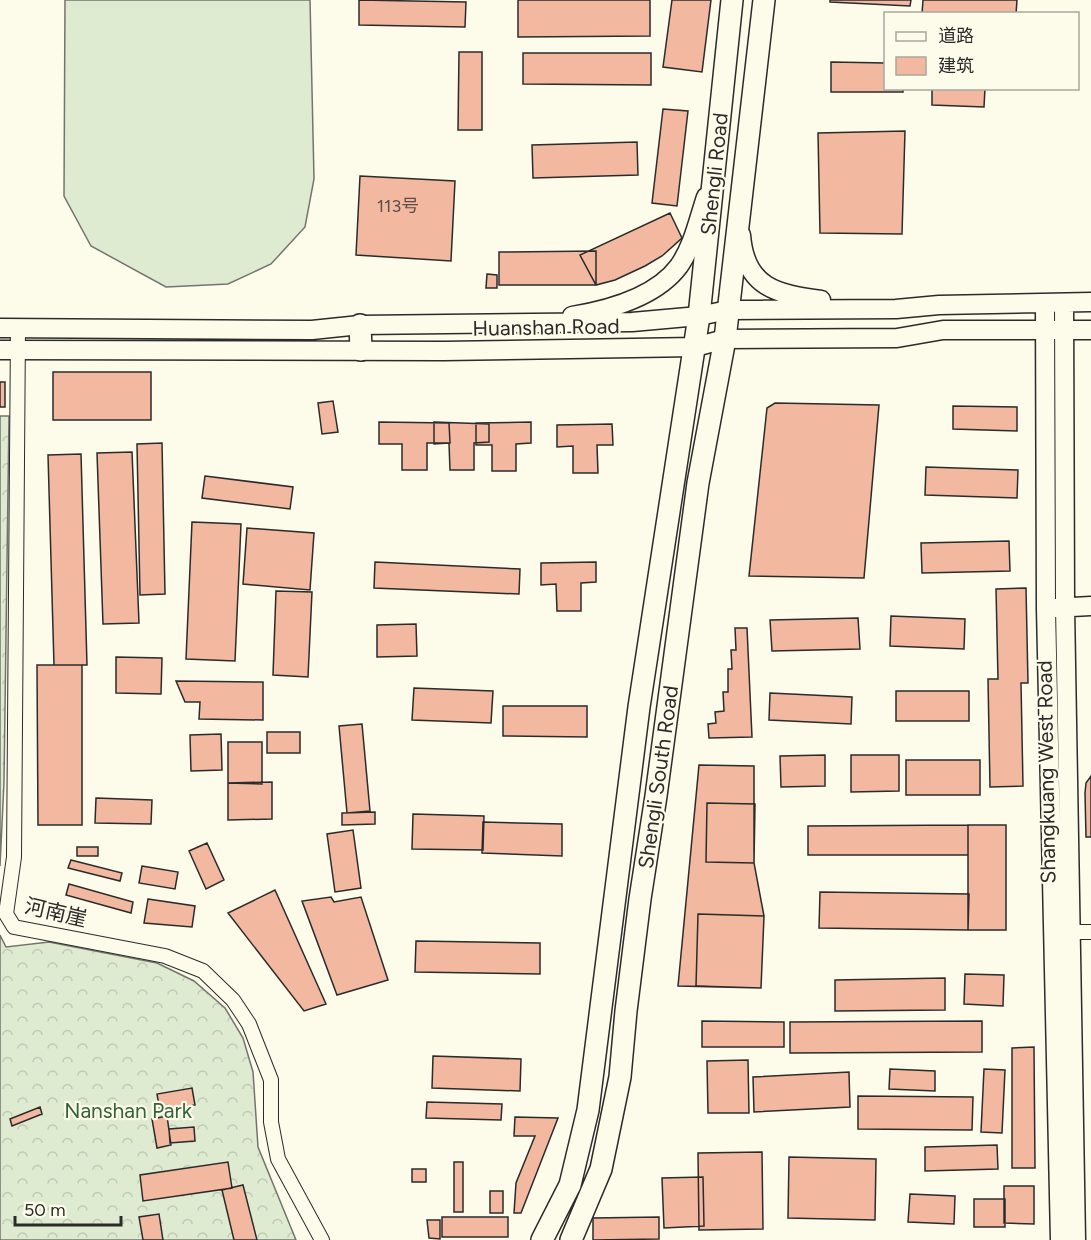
<svg xmlns="http://www.w3.org/2000/svg" width="1091" height="1240" viewBox="0 0 1091 1240" font-family="Figtree,'Noto Sans SC',sans-serif">
<defs>
<pattern id="forest-crowns" width="20" height="18" patternUnits="userSpaceOnUse" patternTransform="scale(1.5)"><rect width="20" height="18" fill="#deebd1"/><path d="M2 6a3 3 0 1 1 6 0M12 15a3 3 0 1 1 6 0" fill="none" stroke="#bfcab4"/></pattern>
</defs>
<rect width="100%" height="100%" fill="#fdfbea"/>
<path fill="url(#forest-crowns)" stroke="#74746e" stroke-width="1.5" d="M 0,416 L 9,416 L 4,782 L 0,866 Z
M 0,935 L 6,947 L 49,942 L 157,963 L 194,981 L 225,1008 L 243,1038 L 253,1072 L 258,1147 L 296,1240 L 0,1240 Z"/>
<path fill="#deebd1" stroke="#74746e" stroke-width="1.5" d="M 65,0 L 310,0 L 314,179 L 305,227 L 271,264 L 228,284 L 166,287 L 91,246 L 64,196 Z"/>
<path fill="#f2b8a0" stroke="#2b2b2b" stroke-width="1.5" d="M 359,0 L 466,2 L 465,27 L 359,25 Z
M 518,0 L 650,0 L 650,36 L 518,37 Z
M 672,0 L 711,0 L 702,72 L 663,67 Z
M 830,0 L 911,0 L 910,6 L 830,2 Z
M 923,0 L 1017,0 L 1016,14 L 922,14 Z
M 459,52 L 482,52 L 482,130 L 458,130 Z
M 523,53 L 651,53 L 651,85 L 523,84 Z
M 831,62 L 886,63 L 886,88 L 903,88 L 903,92 L 831,92 Z
M 932,88 L 985,88 L 984,107 L 932,105 Z
M 663,109 L 688,111 L 677,206 L 652,203 Z
M 905,131 L 902,234 L 820,233 L 818,133 Z
M 637,142 L 638,175 L 533,178 L 532,145 Z
M 360,176 L 455,181 L 451,261 L 356,255 Z
M 670,213 L 682,238 L 662,256 L 645,266 L 615,280 L 596,285 L 580,255 Z
M 596,251 L 596,285 L 499,285 L 499,252 Z
M 487,274 L 497,275 L 497,288 L 486,288 Z
M 53,372 L 151,372 L 151,420 L 53,420 Z
M 0,382 L 5,382 L 5,407 L 0,407 Z
M 333,401 L 338,432 L 322,434 L 318,403 Z
M 775,403 L 879,405 L 864,578 L 749,576 L 767,408 Z
M 953,406 L 1017,407 L 1017,431 L 953,429 Z
M 379,422 L 449,423 L 450,443 L 427,443 L 427,470 L 402,470 L 402,444 L 379,444 Z
M 434,422 L 489,424 L 489,442 L 474,443 L 474,470 L 450,470 L 449,443 L 434,444 Z
M 531,422 L 531,443 L 516,444 L 516,471 L 492,471 L 492,445 L 476,445 L 476,423 Z
M 612,424 L 613,445 L 597,445 L 598,473 L 573,473 L 573,446 L 557,447 L 557,425 Z
M 162,443 L 165,594 L 140,595 L 137,444 Z
M 132,452 L 139,623 L 103,624 L 97,453 Z
M 81,454 L 87,665 L 54,665 L 48,455 Z
M 926,467 L 1018,470 L 1017,498 L 925,495 Z
M 205,476 L 293,487 L 290,509 L 202,498 Z
M 192,522 L 241,524 L 235,661 L 186,659 Z
M 247,528 L 314,533 L 310,590 L 243,584 Z
M 1009,541 L 1010,571 L 922,573 L 921,543 Z
M 375,562 L 520,569 L 519,594 L 374,588 Z
M 596,562 L 596,582 L 581,583 L 581,611 L 557,611 L 556,584 L 541,585 L 541,563 Z
M 1026,588 L 1028,683 L 1021,683 L 1023,786 L 990,787 L 988,679 L 998,679 L 996,589 Z
M 276,591 L 312,592 L 308,677 L 273,675 Z
M 891,616 L 965,619 L 964,649 L 890,646 Z
M 858,618 L 860,649 L 772,651 L 770,620 Z
M 416,624 L 417,656 L 377,657 L 377,625 Z
M 735,628 L 747,628 L 752,737 L 709,738 L 708,724 L 716,723 L 715,712 L 724,711 L 723,692 L 728,692 L 728,669 L 732,669 L 731,650 L 736,650 Z
M 116,657 L 162,658 L 161,694 L 116,693 Z
M 37,665 L 82,665 L 82,825 L 38,825 Z
M 176,681 L 263,682 L 263,720 L 199,719 L 200,702 L 185,702 Z
M 414,688 L 493,691 L 491,723 L 412,720 Z
M 896,691 L 969,691 L 969,721 L 896,721 Z
M 770,693 L 852,697 L 851,724 L 769,720 Z
M 503,706 L 587,706 L 587,737 L 503,736 Z
M 362,724 L 370,811 L 347,813 L 339,726 Z
M 267,732 L 300,732 L 300,753 L 267,753 Z
M 221,734 L 222,770 L 191,771 L 190,735 Z
M 228,742 L 262,742 L 262,784 L 228,783 Z
M 825,755 L 825,786 L 781,787 L 780,756 Z
M 851,755 L 899,755 L 899,791 L 851,792 Z
M 906,760 L 980,760 L 980,795 L 906,795 Z
M 699,765 L 754,766 L 754,863 L 764,916 L 761,988 L 678,986 Z
M 1091,776 L 1091,837 L 1086,837 L 1085,793 L 1086,783 Z
M 272,782 L 272,819 L 228,820 L 228,783 Z
M 96,798 L 152,800 L 151,824 L 95,823 Z
M 707,803 L 755,804 L 754,863 L 706,862 Z
M 375,812 L 375,824 L 342,825 L 342,813 Z
M 413,814 L 484,816 L 483,850 L 412,849 Z
M 483,822 L 562,824 L 562,856 L 482,853 Z
M 968,825 L 968,855 L 808,855 L 808,826 Z
M 968,825 L 1006,825 L 1006,930 L 968,930 Z
M 353,830 L 361,888 L 335,892 L 327,834 Z
M 207,843 L 224,880 L 206,889 L 189,851 Z
M 77,847 L 98,847 L 98,856 L 77,856 Z
M 71,860 L 122,873 L 120,881 L 68,868 Z
M 142,866 L 178,872 L 175,889 L 139,883 Z
M 69,884 L 133,902 L 131,913 L 66,895 Z
M 275,890 L 326,1004 L 304,1011 L 228,913 Z
M 820,892 L 969,894 L 968,930 L 819,928 Z
M 331,897 L 334,902 L 361,897 L 388,980 L 337,995 L 302,901 Z
M 148,899 L 195,906 L 192,927 L 144,923 Z
M 698,914 L 764,916 L 761,988 L 696,986 Z
M 416,941 L 540,943 L 540,974 L 415,972 Z
M 965,974 L 1004,975 L 1003,1006 L 964,1004 Z
M 945,978 L 945,1010 L 835,1011 L 835,980 Z
M 702,1021 L 784,1022 L 784,1047 L 702,1047 Z
M 982,1021 L 982,1052 L 790,1053 L 790,1022 Z
M 1034,1047 L 1035,1168 L 1012,1168 L 1012,1048 Z
M 433,1056 L 521,1059 L 520,1091 L 432,1088 Z
M 748,1060 L 749,1113 L 708,1113 L 707,1061 Z
M 890,1069 L 935,1071 L 935,1091 L 889,1089 Z
M 984,1069 L 1005,1070 L 1002,1133 L 981,1132 Z
M 849,1072 L 850,1107 L 754,1112 L 753,1077 Z
M 192,1088 L 195,1105 L 160,1111 L 157,1094 Z
M 858,1096 L 973,1097 L 972,1130 L 858,1129 Z
M 427,1102 L 502,1104 L 501,1120 L 426,1118 Z
M 40,1107 L 42,1114 L 12,1126 L 10,1119 Z
M 167,1116 L 171,1145 L 157,1148 L 152,1119 Z
M 515,1117 L 558,1118 L 521,1213 L 514,1213 L 516,1183 L 535,1136 L 514,1136 Z
M 194,1127 L 195,1141 L 170,1143 L 169,1129 Z
M 997,1145 L 998,1169 L 925,1171 L 925,1147 Z
M 762,1152 L 763,1229 L 699,1230 L 698,1153 Z
M 789,1157 L 876,1159 L 875,1220 L 788,1218 Z
M 228,1162 L 232,1188 L 143,1201 L 140,1175 Z
M 454,1162 L 463,1162 L 463,1212 L 454,1212 Z
M 412,1169 L 426,1169 L 426,1182 L 412,1182 Z
M 703,1177 L 704,1226 L 664,1228 L 662,1178 Z
M 243,1185 L 257,1240 L 234,1240 L 222,1190 Z
M 1004,1186 L 1034,1186 L 1034,1224 L 1004,1223 Z
M 490,1191 L 503,1191 L 503,1213 L 490,1213 Z
M 910,1194 L 955,1196 L 954,1224 L 908,1222 Z
M 974,1199 L 1005,1199 L 1005,1227 L 974,1227 Z
M 159,1214 L 163,1240 L 143,1240 L 139,1217 Z
M 442,1217 L 508,1217 L 508,1237 L 442,1237 Z
M 659,1217 L 659,1239 L 593,1240 L 593,1218 Z
M 427,1220 L 440,1220 L 440,1239 L 429,1238 Z"/>
<g fill="none" stroke-linecap="round" stroke-linejoin="round">
<g stroke="#2b2b2b" stroke-width="16">
<path id="street" d="M 18,328 L 14,857 L 6,914 L 14,927 L 165,956 L 203,971 L 233,1000 L 249,1024 L 271,1080 L 271,1122 L 278,1159 L 322,1240
M 1072,932 L 1091,932"/>
</g>
<g stroke="#2b2b2b" stroke-width="21">
<path id="secondary" d="M 741,235 C 745,288 777,294 821,300
M 1045,303 L 1046,609 L 1060,1240
M 1064,303 L 1065,607 L 1076,1240
M 572,316 C 608,310 656,297 679,266 C 693,246 698,221 706,197
M 0,328 L 312,330 L 360,325 L 632,322 L 699,316 L 728,310 L 896,309 L 939,305 L 1091,302
M 0,350 L 444,351 L 695,347 L 725,339 L 897,338 L 943,330 L 1091,330
M 1053,608 L 1091,606"/>
</g>
<g stroke="#2b2b2b" stroke-width="24">
<path id="primary" d="M 360,325 L 361,350
M 542,1240 L 570,1185 L 588,1110 L 639,707 L 699,316 L 732,0
M 571,1240 L 601,1169 L 620,1077 L 626,1011 L 640,899 L 656,796 L 698,483 L 725,339 L 764,0"/>
</g>
<use href="#street" stroke="#fdfbea" stroke-width="14"/>
<use href="#secondary" stroke="#fdfbea" stroke-width="18"/>
<use href="#primary" stroke="#fdfbea" stroke-width="21"/>
</g>
<g text-anchor="middle" dominant-baseline="central" stroke-width="4.5" stroke-linejoin="round" paint-order="stroke">
<g font-size="18" fill="#5d4e48">
<text x="398" y="206">113号</text>
</g>
<g font-size="21" fill="#2b2b2b" stroke="#fdfbea">
<text transform="translate(714 174) rotate(-84)">Shengli Road</text>
<text transform="translate(546 327) rotate(-1)">Huanshan Road</text>
<text transform="translate(1046 772) rotate(-91)">Shangkuang West Road</text>
<text transform="translate(658 777) rotate(-82)">Shengli South Road</text>
<text transform="translate(56 912) rotate(13)">河南崖</text>
</g>
<g font-size="21" fill="#34623c" stroke="#fdfbea">
<text x="128" y="1110">Nanshan Park</text>
</g>
</g>
<rect x="884" y="12" width="195" height="78" fill="#fdfbea" stroke="#a9a89e" stroke-width="1.5"/>
<rect x="896" y="32" width="30" height="9" fill="#fdfbea" stroke="#a9a89e" stroke-width="1.5"/>
<text x="938" y="42" font-size="18" fill="#2b2b2b">道路</text>
<rect x="896" y="57" width="30" height="18" fill="#f2b8a0" stroke="#a9a89e" stroke-width="1.5"/>
<text x="938" y="72" font-size="18" fill="#2b2b2b">建筑</text>
<path d="M15 1216v9h106v-9" fill="none" stroke="#2b2b2b" stroke-width="3"/>
<text x="24" y="1216" font-size="18" fill="#2b2b2b" stroke="#fdfbea" stroke-width="4.5" paint-order="stroke">50 m</text>
</svg>
